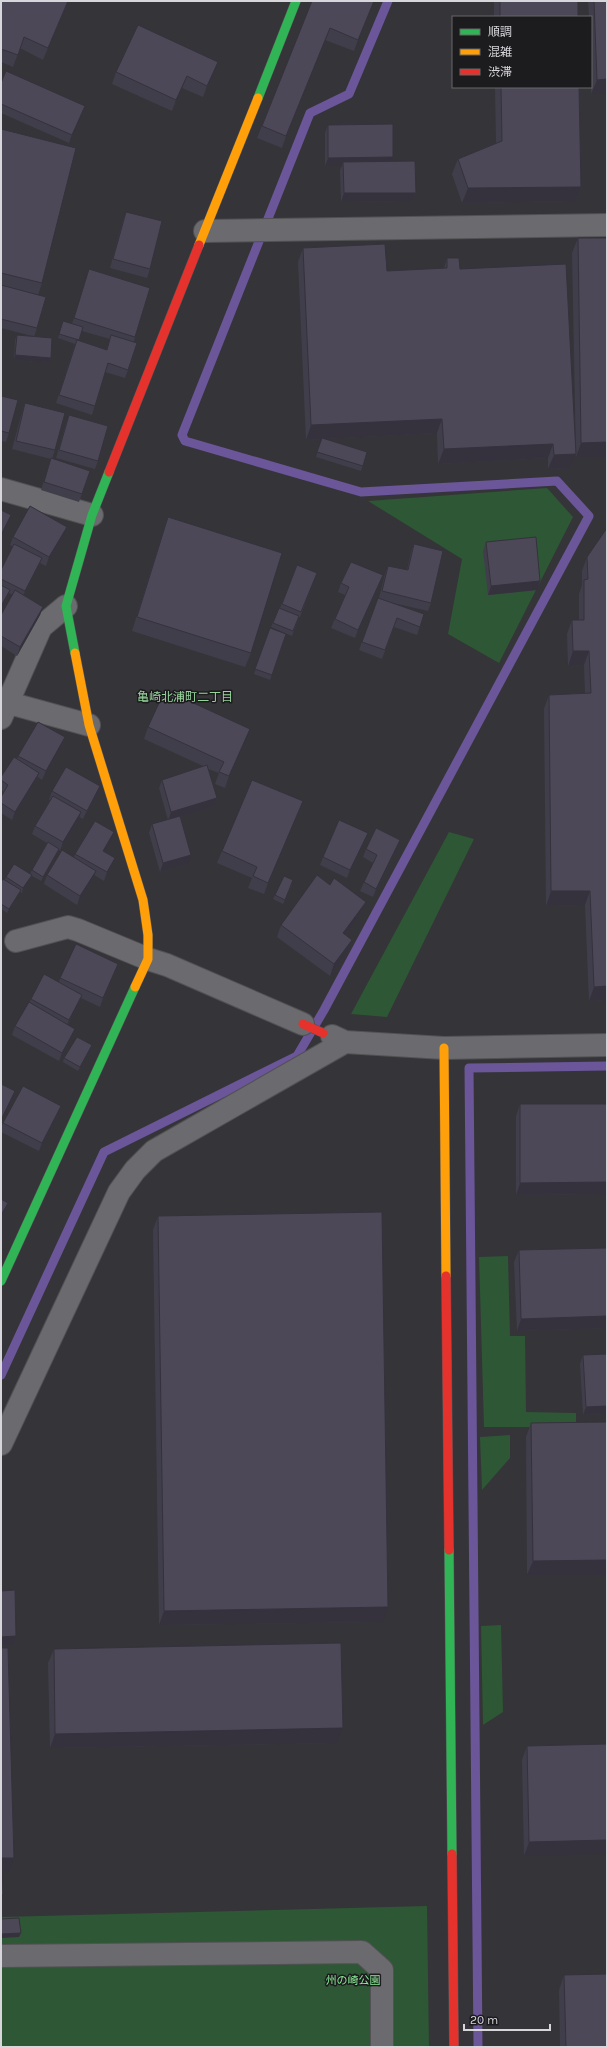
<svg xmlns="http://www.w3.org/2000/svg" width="608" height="2048" viewBox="0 0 608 2048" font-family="Karla,'Noto Sans JP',sans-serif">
<rect width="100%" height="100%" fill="#353438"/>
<path fill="#2e5735" d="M 547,488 L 573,517 L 499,663 L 448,634 L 462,559 L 368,501 Z
M 449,832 L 474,839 L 387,1017 L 351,1014 Z
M 508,1256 L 510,1336 L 525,1336 L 526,1412 L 576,1413 L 576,1427 L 484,1427 L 479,1257 Z
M 510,1435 L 510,1458 L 482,1490 L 480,1437 Z
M 501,1625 L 503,1712 L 483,1725 L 481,1626 Z
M 427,1906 L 429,2047 L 1,2047 L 1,1917 Z"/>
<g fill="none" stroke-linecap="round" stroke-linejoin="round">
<path stroke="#6a5699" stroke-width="9" d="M 1,1375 L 104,1152 L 297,1056 L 324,1010 L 589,516 L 557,481 L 361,492 L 185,441 L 182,435 L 310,113 L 349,94 L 388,1
M 478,2047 L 469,1068 L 607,1066"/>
<g stroke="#525154" stroke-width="24">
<path id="street" d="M 205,231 L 607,225
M 1,489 L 92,515
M 1,698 L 9,703 L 89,725
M 1,718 L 41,627 L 66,606
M 16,941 L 68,927 L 78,930 L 148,959 L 167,965 L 303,1024
M 332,1036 L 345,1042 L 444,1048 L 607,1045
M 1,1444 L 119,1192 L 135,1170 L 154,1151 L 345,1042
M 1,1956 L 362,1952 L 382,1970 L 382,2047"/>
</g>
<g stroke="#525154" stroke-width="10">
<path id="fast" d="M 258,98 L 296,1
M 75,653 L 66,606 L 92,515 L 109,472
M 1,1281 L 135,987
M 449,1550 L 452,1854"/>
</g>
<g stroke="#525154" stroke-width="10">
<path id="slow" d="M 199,245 L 258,98
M 75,653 L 89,725 L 143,900 L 148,935 L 148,959 L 135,987
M 444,1048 L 446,1276"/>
</g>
<g stroke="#525154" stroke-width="10">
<path id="jam" d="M 109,472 L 199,245
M 303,1024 L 323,1033
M 446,1276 L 449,1550
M 452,1854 L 454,2047"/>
</g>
<use href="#street" stroke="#6b6a6e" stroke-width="22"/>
<use href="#fast" stroke="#30b455" stroke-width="9"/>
<use href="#slow" stroke="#ff9f0a" stroke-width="9"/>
<use href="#jam" stroke="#e5322d" stroke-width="9"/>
</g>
<path fill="#413e4b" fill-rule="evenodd" d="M 1,1 L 69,1 L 43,60 L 20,48 L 13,67 L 1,62 Z
M 312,1 L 374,1 L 354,51 L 325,40 L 282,148 L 257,138 Z
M 494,1 L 578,1 L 578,17 L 494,17 Z
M 588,1 L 607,1 L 607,94 L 591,94 L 591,17 L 589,17 Z
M 116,72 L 214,73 L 203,97 L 182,88 L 172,111 L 112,84 Z
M 1,83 L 85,106 L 69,143 L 1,113 Z
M 495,87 L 579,87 L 581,187 L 576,201 L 462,203 L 452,174 L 458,159 L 496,143 Z
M 328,125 L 392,161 L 416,193 L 412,201 L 341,202 L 340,170 L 342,166 L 325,166 L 325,133 Z
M 1,129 L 42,283 L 38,295 L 37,328 L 34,337 L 51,358 L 49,363 L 14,360 L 15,340 L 17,335 L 32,336 L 1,328 Z
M 126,212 L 150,269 L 147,278 L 110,268 L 123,220 Z
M 578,238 L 607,238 L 607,457 L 576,457 L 572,253 Z
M 303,248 L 387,271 L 444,268 L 447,258 L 460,269 L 576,454 L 570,468 L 548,469 L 548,458 L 438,464 L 437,433 L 324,439 L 367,452 L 361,471 L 316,457 L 322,439 L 306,440 L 298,262 Z
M 89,269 L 135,337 L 134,342 L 128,370 L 125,378 L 105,372 L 92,415 L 56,403 L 75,344 L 58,338 L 63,321 L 72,324 ZM 82,331 L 110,339 L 106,350 L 79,341 Z
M 1,396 L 9,433 L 6,442 L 1,441 Z
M 25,403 L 55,450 L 52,459 L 90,471 L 79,502 L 41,490 L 51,459 L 12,449 L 22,412 Z
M 69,415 L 98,461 L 95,469 L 56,458 L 66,423 Z
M 168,517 L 251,653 L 245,667 L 132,631 L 163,532 Z
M 607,528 L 607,1000 L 589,1001 L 585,905 L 546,906 L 544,709 L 549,695 L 585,693 L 584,665 L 568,666 L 567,634 L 572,620 L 579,620 L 579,594 L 582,585 L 582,571 L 587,557 Z
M 64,536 L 46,566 L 40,563 L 24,595 L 43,607 L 40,615 L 17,656 L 1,646 L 1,615 L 13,595 L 9,593 L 7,598 L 1,609 L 1,570 L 13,547 L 10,545 L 13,537 Z
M 486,542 L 537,590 L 488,595 L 483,551 Z
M 414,544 L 431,603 L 428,611 L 393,603 L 424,614 L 417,635 L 394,627 L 382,659 L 359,650 L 378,598 L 379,598 L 385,574 L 388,566 L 407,570 L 411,552 Z
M 297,565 L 317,573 L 300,617 L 299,617 L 292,636 L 271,627 L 279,608 L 280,608 Z
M 383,575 L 380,584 L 355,638 L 331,628 L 345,595 L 338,592 L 341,583 Z
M 270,628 L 286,634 L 270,680 L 254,674 Z
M 148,727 L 246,741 L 225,788 L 215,784 L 219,773 L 208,769 L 217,798 L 214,806 L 180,817 L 188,864 L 160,872 L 149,833 L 152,824 L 168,820 L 159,788 L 162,780 L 203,766 L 144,739 Z
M 65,737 L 62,746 L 42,780 L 38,777 L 36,781 L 12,820 L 1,813 L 1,797 L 4,792 L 1,790 L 1,777 L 17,759 L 18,756 Z
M 52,791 L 97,795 L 83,819 L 79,817 L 78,821 L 60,851 L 59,850 L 57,853 L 41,881 L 32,876 L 30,880 L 22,893 L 20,892 L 19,894 L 7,913 L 1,909 L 1,882 L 5,880 L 6,877 L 30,874 L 32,870 L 47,843 L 32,834 L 35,826 L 50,800 L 49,800 Z
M 303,801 L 298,813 L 264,894 L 248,888 L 252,878 L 217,863 L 222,851 Z
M 368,833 L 364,842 L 347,878 L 320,865 L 323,857 Z
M 400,840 L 397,849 L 373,897 L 360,891 L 364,882 L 373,863 L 363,857 L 366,849 Z
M 111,841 L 104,851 L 115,858 L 112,866 L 104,881 L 94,875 L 93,879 L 77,905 L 44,884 L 47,875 L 74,857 L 75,854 Z
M 292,885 L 283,904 L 273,899 L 275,895 Z
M 330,885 L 366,902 L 361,913 L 346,935 L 352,940 L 348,952 L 330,976 L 277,937 L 281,925 Z
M 118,964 L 115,972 L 100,1007 L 81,998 L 79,1004 L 68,1025 L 75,1029 L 72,1037 L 59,1061 L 12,1035 L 15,1026 L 29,1003 L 31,999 L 59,982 L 60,978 Z
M 92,1045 L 91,1050 L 78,1071 L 63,1062 L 64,1058 Z
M 520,1104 L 607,1104 L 607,1194 L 516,1195 L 516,1116 Z
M 58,1114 L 39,1151 L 1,1132 L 1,1128 L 3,1123 Z
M 158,1216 L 383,1622 L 159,1625 L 153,1230 Z
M 607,1248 L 607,1328 L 517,1331 L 514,1262 L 519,1250 Z
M 607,1354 L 607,1414 L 583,1415 L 580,1364 L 583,1355 Z
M 607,1422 L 527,1575 L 526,1437 L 531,1423 Z
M 54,1649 L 337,1743 L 50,1748 L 48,1663 Z
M 607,1744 L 524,1856 L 522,1760 L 527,1746 Z
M 564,1975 L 607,2047 L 560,2047 L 559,1990 Z"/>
<path fill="#35323d" d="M 68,1 L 69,1 L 43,60 L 48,48 Z
M 374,1 L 354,51 L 358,40 Z
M 330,28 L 325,40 L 282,148 L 286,136 Z
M 218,62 L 214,73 L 203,97 L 207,86 Z
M 187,76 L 182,88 L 172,111 L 176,100 Z
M 607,79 L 607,94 L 591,94 L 597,80 Z
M 85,106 L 82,115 L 69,143 L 72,135 Z
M 393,157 L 390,166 L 343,162 L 342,166 L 325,166 L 328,158 Z
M 581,187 L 576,201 L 462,203 L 468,188 Z
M 344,193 L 416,193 L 412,201 L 341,202 Z
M 15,355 L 51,358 L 49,363 L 14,360 Z
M 442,419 L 437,433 L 306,440 L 311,425 Z
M 607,442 L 607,457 L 576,457 L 581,443 Z
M 553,444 L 548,458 L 438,464 L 444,449 Z
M 576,454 L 570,468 L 548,469 L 554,455 Z
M 11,515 L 8,524 L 1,537 L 1,535 Z
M 67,527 L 64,536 L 46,566 L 49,557 Z
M 42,558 L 38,567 L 22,599 L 25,591 Z
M 383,575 L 380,584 L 355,638 L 358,630 Z
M 540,581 L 537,590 L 488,595 L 491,586 Z
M 10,590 L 7,598 L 1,609 L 1,606 Z
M 43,607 L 40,615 L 17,656 L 20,647 Z
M 573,651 L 589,651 L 584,665 L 568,666 Z
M 250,729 L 246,741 L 225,788 L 229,776 Z
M 65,737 L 62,746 L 42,780 L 46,771 Z
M 39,773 L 36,781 L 12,820 L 15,812 Z
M 100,786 L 97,795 L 83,819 L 87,811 Z
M 217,798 L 214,806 L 168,821 L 171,812 Z
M 303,801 L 298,813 L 264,894 L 268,883 Z
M 81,812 L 78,821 L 60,851 L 63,842 Z
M 114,832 L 111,841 L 100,859 L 103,851 Z
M 368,833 L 364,842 L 347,878 L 350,870 Z
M 400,840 L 397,849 L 373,897 L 376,889 Z
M 191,855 L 188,864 L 160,872 L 163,863 Z
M 115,858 L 112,866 L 104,881 L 107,872 Z
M 96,871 L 93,879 L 77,905 L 80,896 Z
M 32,875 L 30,880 L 22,893 L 23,888 Z
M 21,890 L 19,894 L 7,913 L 9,909 Z
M 551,891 L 590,891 L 585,905 L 546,906 Z
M 366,902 L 361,913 L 339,945 L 343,933 Z
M 352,940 L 348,952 L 330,976 L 334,964 Z
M 118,964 L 115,972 L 100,1007 L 103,998 Z
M 607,986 L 607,1000 L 589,1001 L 594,987 Z
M 82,995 L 79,1004 L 66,1028 L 69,1020 Z
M 75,1029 L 72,1037 L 59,1061 L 62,1053 Z
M 92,1045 L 91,1050 L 78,1071 L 80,1067 Z
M 15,1091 L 12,1100 L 1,1122 L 1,1120 Z
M 61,1106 L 58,1114 L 39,1151 L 42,1143 Z
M 607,1182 L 607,1194 L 516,1195 L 520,1183 Z
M 8,1203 L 6,1208 L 1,1216 L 1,1215 Z
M 607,1316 L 607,1328 L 517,1331 L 521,1319 Z
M 607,1406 L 607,1414 L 583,1415 L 586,1407 Z
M 607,1560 L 607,1575 L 527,1575 L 533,1561 Z
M 388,1607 L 383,1622 L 159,1625 L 164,1611 Z
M 16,1636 L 13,1645 L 1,1645 L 1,1637 Z
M 343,1728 L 337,1743 L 50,1748 L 55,1734 Z
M 607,1840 L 607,1854 L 524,1856 L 529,1842 Z
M 2,1858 L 14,1858 L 9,1872 L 1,1873 Z
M 1,1895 L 3,1895 L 1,1901 Z
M 21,1933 L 19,1937 L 1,1938 L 1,1934 Z"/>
<path fill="#4c4857" stroke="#35323d" d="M 1,1 L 68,1 L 48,48 L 24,37 L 18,55 L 1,49 Z
M 312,1 L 374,1 L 358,40 L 330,28 L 286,136 L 262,126 Z
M 500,1 L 578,1 L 578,17 L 500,17 Z
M 594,1 L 607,1 L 607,79 L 597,80 Z
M 138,25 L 218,62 L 207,86 L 187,76 L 176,100 L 116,72 Z
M 6,71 L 85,106 L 72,135 L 1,104 L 1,83 Z
M 501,87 L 579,87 L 581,187 L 468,188 L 458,159 L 502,141 Z
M 393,124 L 393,157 L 328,158 L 328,125 Z
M 1,129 L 76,148 L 42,283 L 1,273 Z
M 415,161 L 416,193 L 344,193 L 343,162 Z
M 126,212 L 162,221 L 150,269 L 113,259 Z
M 578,238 L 607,238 L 607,442 L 581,443 Z
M 385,244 L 387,271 L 447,268 L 447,258 L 459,258 L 460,269 L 566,264 L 576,454 L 554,455 L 553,444 L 444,449 L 442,419 L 311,425 L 303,248 Z
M 89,269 L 150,288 L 135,337 L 74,318 Z
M 1,285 L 46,297 L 37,328 L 1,319 Z
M 63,321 L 83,327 L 79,340 L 59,334 Z
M 17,335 L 52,338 L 51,358 L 15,355 Z
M 111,335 L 137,343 L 128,370 L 108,363 L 95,406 L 59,395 L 77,340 L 107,350 Z
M 1,396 L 18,400 L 9,433 L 1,431 Z
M 25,403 L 65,413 L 55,450 L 16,441 Z
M 69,415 L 108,426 L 98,461 L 59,450 Z
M 322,438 L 367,452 L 363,466 L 317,452 Z
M 51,458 L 90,471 L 82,494 L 44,482 Z
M 30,506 L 67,527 L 49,557 L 13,537 Z
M 1,510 L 11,515 L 1,535 Z
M 168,517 L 282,553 L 251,653 L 137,617 Z
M 607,528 L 607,986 L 594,987 L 590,891 L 551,891 L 549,695 L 591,693 L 589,651 L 573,651 L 572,620 L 584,620 L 584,580 L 588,579 L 587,557 Z
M 536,537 L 540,581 L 491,586 L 486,542 Z
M 14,544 L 42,558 L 25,591 L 1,579 L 1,570 Z
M 414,544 L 443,551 L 431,603 L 382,591 L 388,566 L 408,570 Z
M 351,562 L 383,575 L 358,630 L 335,619 L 349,587 L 341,583 Z
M 297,565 L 317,573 L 301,612 L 282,604 Z
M 1,585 L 10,590 L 1,606 Z
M 15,590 L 43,607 L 20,647 L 1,636 L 1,615 Z
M 378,598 L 424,614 L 420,627 L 397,618 L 385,650 L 362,642 Z
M 279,608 L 299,616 L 293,631 L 273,623 Z
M 270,628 L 286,634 L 272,675 L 255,669 Z
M 165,690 L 250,729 L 229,776 L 219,772 L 224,762 L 148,727 Z
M 38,722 L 65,737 L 46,771 L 18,756 Z
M 14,757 L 39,773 L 15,812 L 1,803 L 1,797 L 8,785 L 1,780 L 1,777 Z
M 207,765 L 217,798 L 171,812 L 162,780 Z
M 66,767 L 100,786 L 87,811 L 52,791 Z
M 252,780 L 303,801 L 268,883 L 253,876 L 257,867 L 222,851 Z
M 53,796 L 81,812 L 63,842 L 35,826 Z
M 180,816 L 191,855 L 163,863 L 152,824 Z
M 339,820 L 368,833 L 350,870 L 323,857 Z
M 95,821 L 114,832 L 103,851 L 115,858 L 107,872 L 75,854 Z
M 376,828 L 400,840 L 376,889 L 364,882 L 377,855 L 366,849 Z
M 48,842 L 59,849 L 43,877 L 32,870 Z
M 62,850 L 96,871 L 80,896 L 47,875 Z
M 14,864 L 32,875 L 23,888 L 6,877 Z
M 317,875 L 330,885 L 334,878 L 366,902 L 343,933 L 352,940 L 334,964 L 281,925 Z
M 284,876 L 293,880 L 285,900 L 275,895 Z
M 3,879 L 21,890 L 9,909 L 1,904 L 1,882 Z
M 76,944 L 118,964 L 103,998 L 60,978 Z
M 44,974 L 82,995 L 69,1020 L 31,999 Z
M 29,1002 L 75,1029 L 62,1053 L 15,1026 Z
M 77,1037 L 92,1045 L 80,1067 L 64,1058 Z
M 1,1084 L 15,1091 L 1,1120 Z
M 23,1086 L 61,1106 L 42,1143 L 3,1123 Z
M 520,1104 L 607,1104 L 607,1182 L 520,1183 Z
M 1,1199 L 8,1203 L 1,1215 Z
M 382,1212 L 388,1607 L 164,1611 L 158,1216 Z
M 607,1248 L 607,1316 L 521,1319 L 519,1250 Z
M 607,1354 L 607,1406 L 586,1407 L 583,1355 Z
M 607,1422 L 607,1560 L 533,1561 L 531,1423 Z
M 15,1590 L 16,1636 L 1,1637 L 1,1591 Z
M 341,1643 L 343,1728 L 55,1734 L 54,1649 Z
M 1,1648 L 8,1648 L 14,1858 L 2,1858 L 3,1895 L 1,1895 Z
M 607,1744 L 607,1840 L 529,1842 L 527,1746 Z
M 19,1918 L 21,1933 L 1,1934 L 1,1919 Z
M 607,1974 L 607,2047 L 566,2047 L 564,1975 Z"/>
<g text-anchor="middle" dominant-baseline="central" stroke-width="3" stroke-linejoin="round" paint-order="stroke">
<g font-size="11" fill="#8ceb98" stroke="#1c1b1e">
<text x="353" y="1980">州の崎公園</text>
</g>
<g font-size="12" fill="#97d49c" stroke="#1c1b1e">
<text x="185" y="697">亀崎北浦町二丁目</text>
</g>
</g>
<rect width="608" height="2048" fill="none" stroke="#d7d6da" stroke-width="4"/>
<rect x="452" y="16" width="140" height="72" fill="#1c1b1e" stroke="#676669"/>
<rect x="460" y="29" width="20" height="6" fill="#30b455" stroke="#676669"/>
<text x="488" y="36" font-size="12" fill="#d7d6da">順調</text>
<rect x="460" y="49" width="20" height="6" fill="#ff9f0a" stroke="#676669"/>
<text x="488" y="56" font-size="12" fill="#d7d6da">混雑</text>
<rect x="460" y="69" width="20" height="6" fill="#e5322d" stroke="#676669"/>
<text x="488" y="76" font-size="12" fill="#d7d6da">渋滞</text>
<path d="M464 2024v6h86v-6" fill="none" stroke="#d7d6da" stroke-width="2"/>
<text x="470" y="2024" font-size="12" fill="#d7d6da" stroke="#1c1b1e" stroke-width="3" paint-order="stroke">20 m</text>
</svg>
